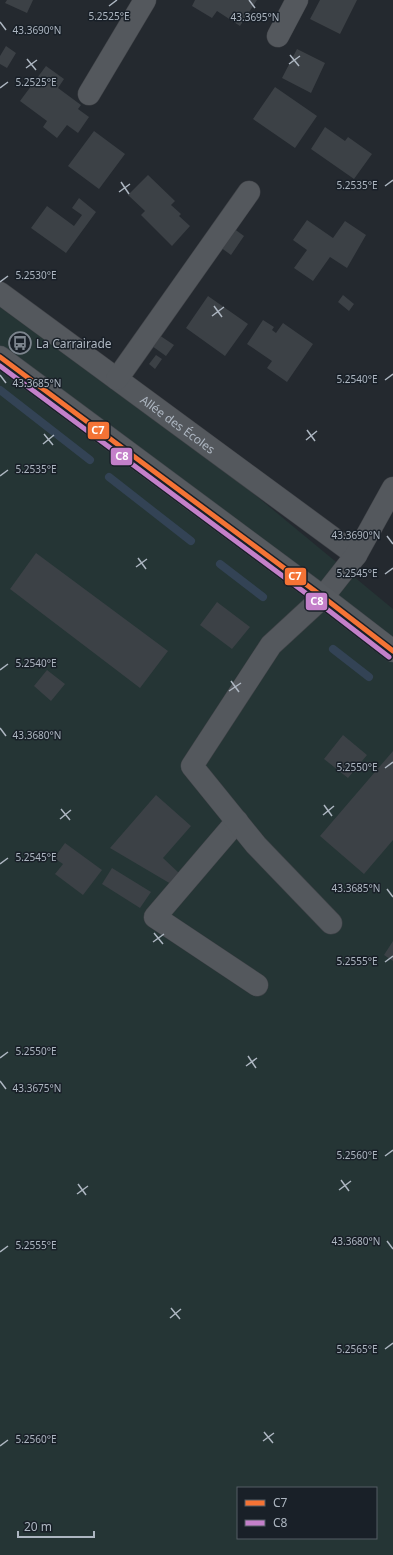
<svg xmlns="http://www.w3.org/2000/svg" width="393" height="1555" viewBox="0 0 393 1555" font-family="'Noto Sans',sans-serif">
<rect width="100%" height="100%" fill="#24292f"/>
<path fill="#253535" fill-rule="evenodd" d="M 0,284 L 393,609 L 393,1555 L 0,1555 ZM 238,1488 L 376,1488 L 376,1538 L 238,1538 Z"/>
<g fill="none" stroke-linecap="round" stroke-linejoin="round">
<path stroke="#334355" stroke-width="8" d="M 0,390 L 90,460
M 109,477 L 191,541
M 220,564 L 263,597
M 333,649 L 369,677"/>
</g>
<path fill="#3c4146" d="M 7,0 L 33,0 L 27,13 L 5,3 Z
M 195,0 L 257,0 L 240,26 L 217,11 L 212,18 L 192,6 Z
M 320,0 L 357,0 L 340,34 L 310,19 Z
M 6,46 L 16,53 L 7,68 L 0,64 L 0,56 Z
M 297,49 L 325,63 L 311,93 L 282,78 Z
M 46,66 L 64,79 L 58,88 L 81,105 L 78,109 L 89,117 L 78,133 L 67,125 L 57,138 L 43,127 L 47,121 L 20,101 Z
M 275,87 L 317,116 L 295,148 L 253,119 Z
M 325,127 L 345,141 L 348,137 L 372,154 L 354,179 L 311,149 Z
M 94,131 L 125,154 L 99,189 L 68,166 Z
M 148,175 L 175,201 L 171,205 L 181,214 L 179,216 L 190,226 L 172,246 L 141,215 L 145,211 L 128,195 Z
M 79,198 L 96,212 L 66,253 L 31,228 L 47,206 L 74,226 L 82,215 L 72,208 Z
M 307,220 L 333,238 L 345,221 L 366,235 L 347,268 L 330,257 L 313,281 L 294,268 L 307,250 L 293,240 Z
M 233,228 L 244,236 L 231,255 L 220,247 Z
M 343,295 L 354,304 L 349,311 L 338,302 Z
M 208,296 L 248,324 L 225,356 L 186,328 Z
M 263,320 L 274,327 L 272,330 L 276,333 L 283,323 L 313,344 L 287,382 L 267,368 L 272,361 L 247,344 Z
M 17,333 L 28,342 L 23,348 L 12,339 Z
M 159,335 L 174,345 L 166,356 L 152,346 Z
M 156,355 L 162,359 L 155,369 L 149,364 Z
M 36,553 L 168,651 L 140,688 L 10,589 Z
M 217,602 L 250,627 L 232,649 L 200,625 Z
M 47,670 L 65,684 L 51,701 L 34,686 Z
M 343,735 L 367,755 L 348,778 L 324,759 Z
M 393,751 L 393,840 L 364,874 L 320,836 Z
M 156,795 L 191,826 L 163,858 L 180,874 L 171,884 L 110,848 Z
M 65,843 L 102,870 L 83,895 L 55,874 L 63,864 L 54,858 Z
M 112,868 L 151,892 L 140,908 L 102,884 Z
M 393,941 L 393,961 L 384,955 Z"/>
<g fill="none" stroke-linecap="round" stroke-linejoin="round">
<g stroke="#404348" stroke-width="23">
<g id="minor">
<path d="M 278,36 L 297,0"/>
<path d="M 89,94 L 145,0"/>
<path id="s1" d="M 0,293 L 356,555"/>
<path d="M 117,379 L 249,192"/>
<path d="M 237,821 L 155,917 L 257,985"/>
<path d="M 331,923 L 256,845 L 192,766 L 271,645 L 323,597 L 356,555 L 393,488"/>
</g>
</g>
<g stroke="#41464c" stroke-width="23">
<path id="major" d="M 0,357 L 323,597 L 393,651"/>
</g>
<use href="#minor" stroke="#54585d" stroke-width="22"/>
<use href="#major" stroke="#565a5f" stroke-width="22"/>
<g stroke="#192028" stroke-width="8">
<path id="bus-1" d="M 0,357 L 323,597 L 393,651"/>
</g>
<g stroke="#192028" stroke-width="8">
<path id="bus-2" d="M 0,366 L 319,603 L 389,657"/>
</g>
<use href="#bus-1" stroke="#f57335" stroke-width="5"/>
<use href="#bus-2" stroke="#c480ca" stroke-width="5"/>
</g>
<path fill="none" stroke="#adb6c1" stroke-width="1.5" d="M 249,0 L 255,8M 109,6 L 117,0M 0,22 L 6,30M 290,55 L 299,66M 27,59 L 36,70M 289,64 L 300,56M 26,68 L 37,60M 0,88 L 8,82M 121,182 L 129,194M 385,186 L 393,180M 119,192 L 130,184M 0,282 L 8,276M 214,306 L 222,317M 212,316 L 224,307M 0,375 L 6,383M 385,380 L 393,374M 307,430 L 315,441M 44,434 L 53,445M 306,440 L 317,431M 43,444 L 54,435M 0,476 L 8,470M 387,536 L 393,544M 138,558 L 146,569M 136,567 L 147,559M 385,574 L 393,568M 0,670 L 8,664M 231,681 L 239,692M 229,691 L 241,683M 0,728 L 6,736M 385,768 L 393,762M 324,805 L 332,816M 61,809 L 70,820M 323,815 L 334,806M 60,819 L 71,810M 0,864 L 8,858M 387,889 L 393,897M 154,933 L 163,944M 153,942 L 164,934M 385,962 L 393,956M 248,1056 L 256,1068M 0,1058 L 8,1052M 246,1066 L 257,1058M 0,1081 L 6,1089M 385,1156 L 393,1150M 341,1180 L 349,1191M 78,1184 L 86,1195M 339,1190 L 351,1181M 77,1194 L 88,1186M 387,1241 L 393,1249M 0,1252 L 8,1246M 171,1308 L 180,1319M 170,1318 L 181,1309M 385,1349 L 393,1343M 264,1432 L 273,1443M 263,1441 L 274,1433M 0,1446 L 8,1440"/>
<defs>
<g id="bus-ring" transform="scale(1.15)"><circle r="9.5" fill="#192028" stroke="#7d858e" stroke-width="1.5"/><path d="M-5-6H5V4H4V6H2V4H-2V6H-4V4H-5ZM-3.5-4V0h7V-4ZM-3.5 1.2v1.5H-2V1.2ZM2 1.2v1.5H3.5V1.2Z" fill="#7d858e"/></g>
</defs>
<g fill-rule="evenodd">
<use href="#bus-ring" x="20" y="343"/>
</g>
<g text-anchor="middle" dominant-baseline="central" stroke-width="3" stroke-linejoin="round" paint-order="stroke">
<g font-size="12" fill="#adb6c1" stroke="#192028" text-anchor="start">
<text x="36" y="343">La Carrairade</text>
</g>
<g font-size="12" fill="#adb6c1" stroke="#192028">
<text stroke="none"><textPath href="#s1" startOffset="221">Allée des Écoles</textPath></text>
</g>
</g>
<g font-size="10" text-anchor="middle" fill="#adb6c1" stroke="#192028" stroke-width="3" stroke-linejoin="round" paint-order="stroke">
<text x="109" y="20">5.2525°E</text>
<text x="255" y="21">43.3695°N</text>
<text x="37" y="34">43.3690°N</text>
<text x="36" y="86">5.2525°E</text>
<text x="357" y="189">5.2535°E</text>
<text x="36" y="279">5.2530°E</text>
<text x="357" y="383">5.2540°E</text>
<text x="37" y="387">43.3685°N</text>
<text x="36" y="473">5.2535°E</text>
<text x="356" y="539">43.3690°N</text>
<text x="357" y="577">5.2545°E</text>
<text x="36" y="667">5.2540°E</text>
<text x="37" y="739">43.3680°N</text>
<text x="357" y="771">5.2550°E</text>
<text x="36" y="861">5.2545°E</text>
<text x="356" y="892">43.3685°N</text>
<text x="357" y="965">5.2555°E</text>
<text x="36" y="1055">5.2550°E</text>
<text x="37" y="1092">43.3675°N</text>
<text x="357" y="1159">5.2560°E</text>
<text x="356" y="1245">43.3680°N</text>
<text x="36" y="1249">5.2555°E</text>
<text x="357" y="1353">5.2565°E</text>
<text x="36" y="1443">5.2560°E</text>
</g>
<g stroke="#192028" stroke-width="1.5">
<rect x="87" y="421" width="23" height="19" rx="4" fill="#f57335"/>
<rect x="110" y="447" width="23" height="19" rx="4" fill="#c480ca"/>
<rect x="284" y="567" width="23" height="19" rx="4" fill="#f57335"/>
<rect x="305" y="592" width="23" height="19" rx="4" fill="#c480ca"/>
</g>
<g font-size="11" text-anchor="middle" font-weight="bold" fill="#fff">
<text x="98" y="434">C7</text>
<text x="122" y="460">C8</text>
<text x="295" y="580">C7</text>
<text x="317" y="605">C8</text>
</g>
<rect x="237" y="1487" width="140" height="52" fill="#192028" stroke="#545c65"/>
<rect x="245" y="1500" width="20" height="6" fill="#f57335" stroke="#545c65"/>
<text x="273" y="1507" font-size="12" fill="#adb6c1">C7</text>
<rect x="245" y="1520" width="20" height="6" fill="#c480ca" stroke="#545c65"/>
<text x="273" y="1527" font-size="12" fill="#adb6c1">C8</text>
<path d="M18 1531v6h76v-6" fill="none" stroke="#adb6c1" stroke-width="2"/>
<text x="24" y="1531" font-size="12" fill="#adb6c1" stroke="#192028" stroke-width="3" paint-order="stroke">20 m</text>
</svg>
